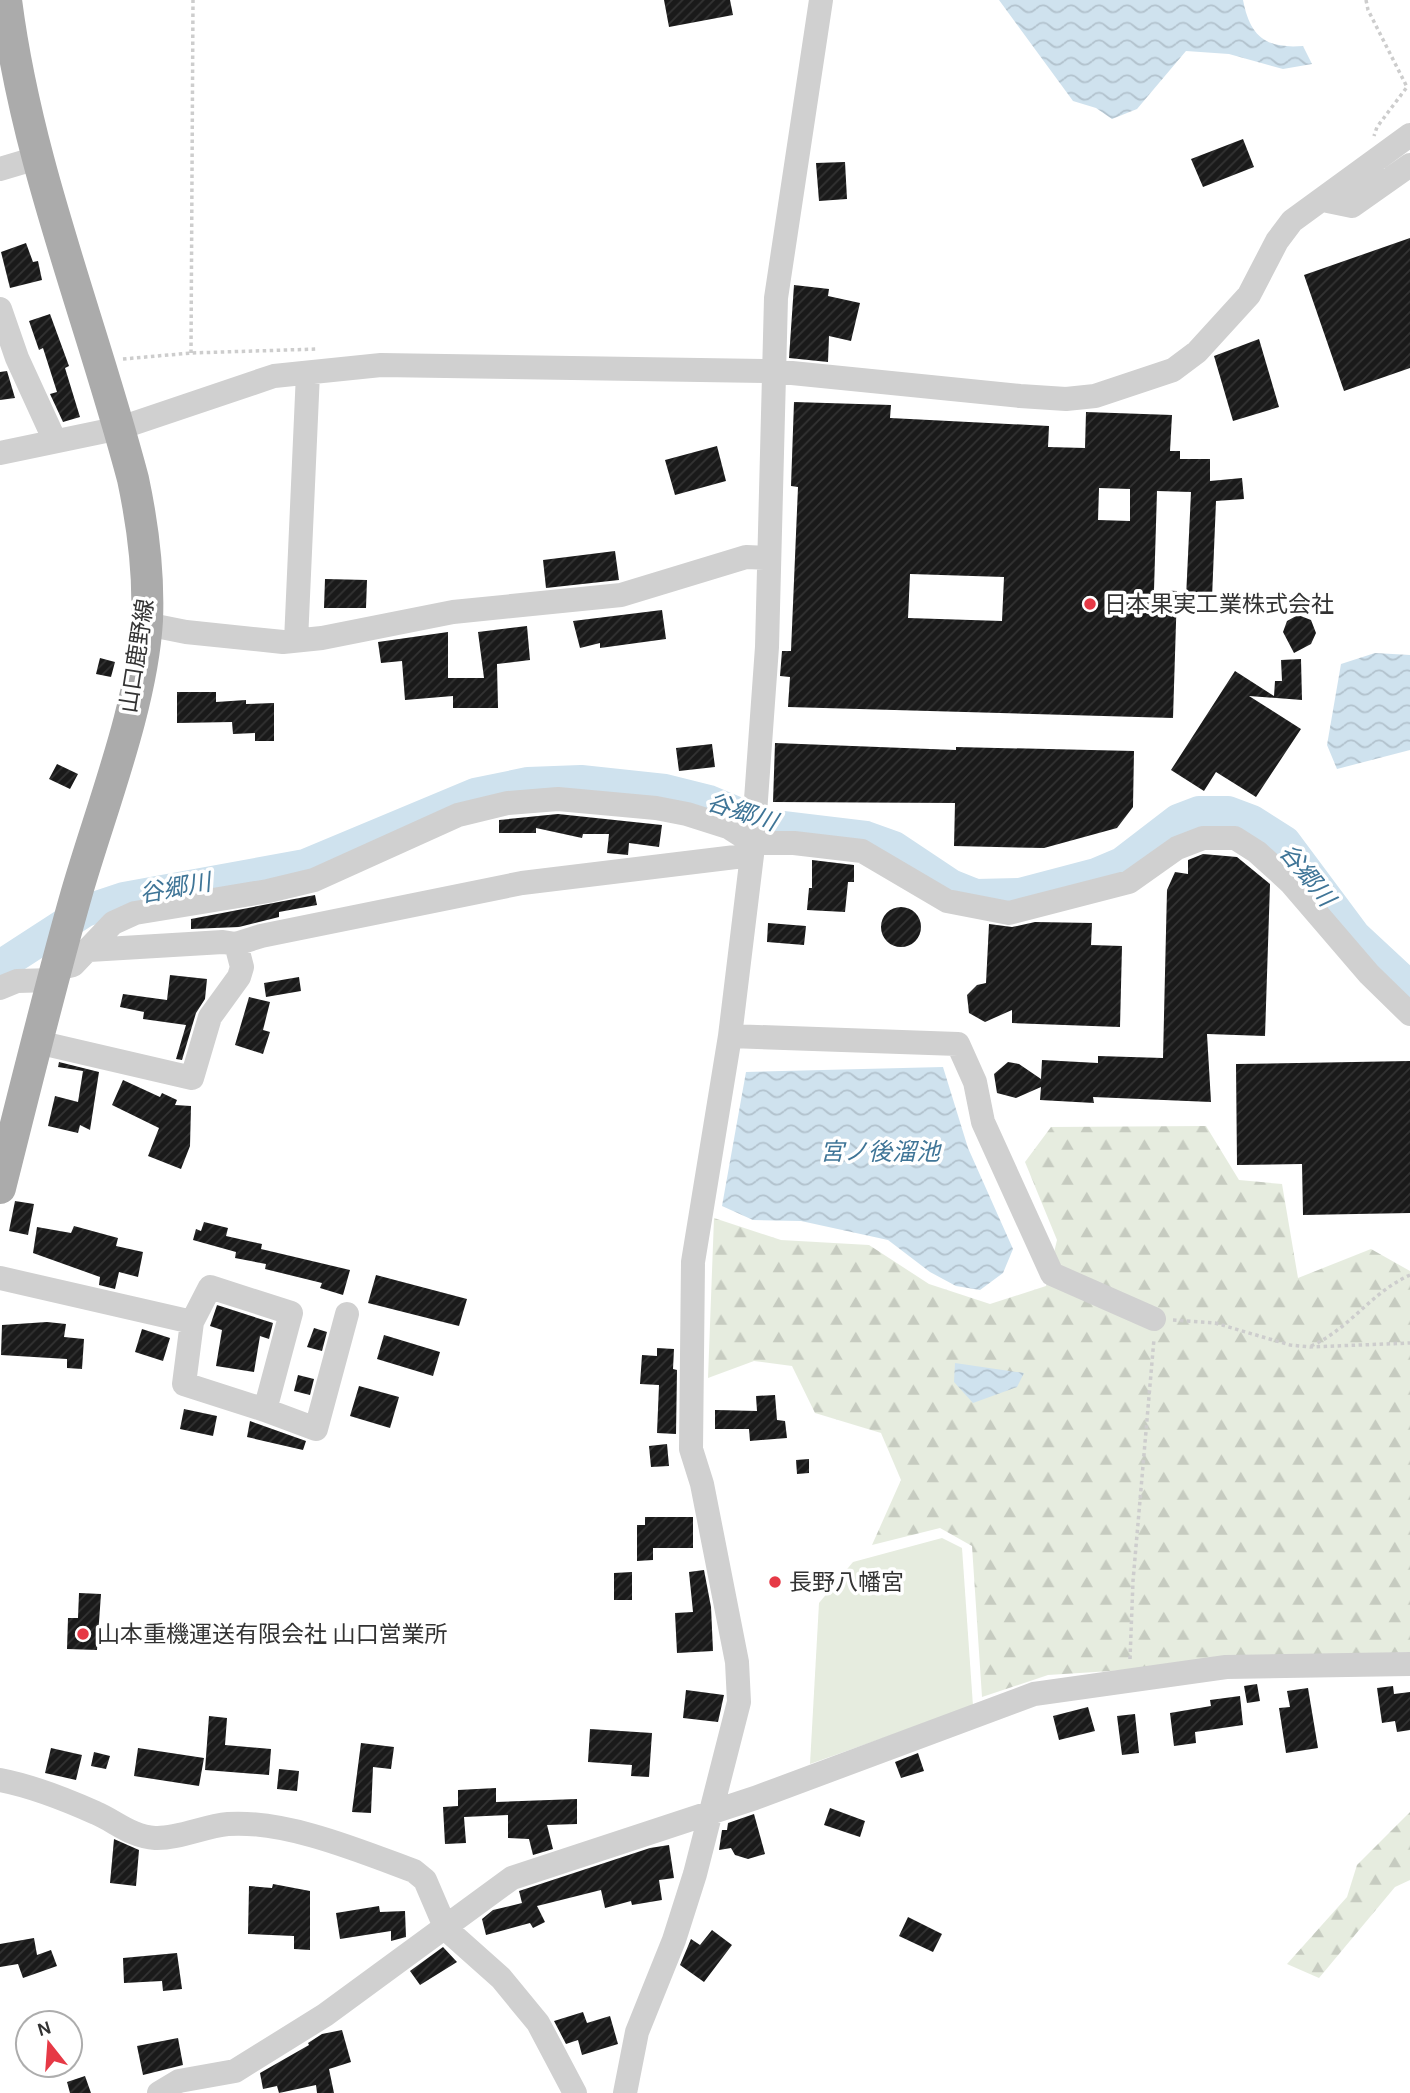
<svg xmlns="http://www.w3.org/2000/svg" width="1410" height="2093" viewBox="0 0 1410 2093" font-family="Karla,'Noto Sans JP',sans-serif">
<defs>
<pattern id="forest-firs" width="22" height="20" patternUnits="userSpaceOnUse" patternTransform="scale(1.75)"><rect width="22" height="20" fill="#e6ecdf"/><path d="M5 1l3.5 6h-7zM16 11l3.5 6h-7z" fill="#c6cbc0"/></pattern>
<pattern id="water-waves" width="16" height="10" patternUnits="userSpaceOnUse" patternTransform="scale(1.75)"><rect width="16" height="10" fill="#cfe2ee"/><path d="M0 5q4-4 8 0t8 0" fill="none" stroke="#b2c2cd"/></pattern>
<pattern id="building-hatch" width="6" height="6" patternUnits="userSpaceOnUse" patternTransform="scale(1.75)"><rect width="6" height="6" fill="#1a1a1a"/><path d="M-1 1l2-2M0 6l6-6M5 7l2-2" fill="none" stroke="#333"/></pattern>
</defs>
<rect width="100%" height="100%" fill="#fff"/>
<path fill="url(#forest-firs)" d="M 1206,1126 L 1239,1180 L 1282,1184 L 1298,1278 L 1371,1249 L 1410,1271 L 1410,1652 L 1048,1675 L 982,1697 L 972,1546 L 940,1528 L 872,1545 L 901,1480 L 881,1433 L 815,1413 L 792,1366 L 754,1361 L 708,1378 L 714,1218 L 781,1240 L 869,1245 L 929,1284 L 990,1304 L 1046,1286 L 1057,1240 L 1025,1162 L 1051,1127 Z
M 1410,1812 L 1410,1880 L 1395,1887 L 1319,1978 L 1287,1964 L 1347,1897 L 1357,1865 Z"/>
<path fill="#e6ecdf" d="M 942,1538 L 962,1548 L 973,1706 L 810,1764 L 819,1603 L 853,1562 Z"/>
<path fill="url(#water-waves)" d="M 999,0 L 1243,0 C 1250,36 1265,49 1303,46 L 1312,64 L 1283,69 L 1229,54 L 1186,51 L 1137,109 L 1112,119 L 1096,108 L 1073,101 Z
M 1375,653 L 1410,655 L 1410,750 L 1337,769 L 1327,745 L 1341,664 Z
M 943,1067 L 968,1148 L 1013,1249 L 1003,1273 L 980,1290 L 956,1286 L 930,1272 L 888,1240 L 801,1221 L 753,1220 L 722,1206 L 746,1072 Z
M 955,1363 L 1024,1373 L 1017,1387 L 973,1403 L 954,1382 Z"/>
<g fill="none" stroke-linecap="round" stroke-linejoin="round">
<path stroke="#cfe2ee" stroke-width="32" d="M 0,966 L 85,911 L 124,898 L 305,865 L 475,794 L 528,783 L 581,781 L 665,790 L 709,801 L 766,825 L 866,837 L 894,847 L 951,885 L 976,895 L 1020,894 L 1096,874 L 1122,863 L 1178,820 L 1199,812 L 1228,812 L 1252,821 L 1285,842 L 1355,936 L 1410,987"/>
</g>
<path fill="url(#building-hatch)" fill-rule="evenodd" d="M 664,0 L 730,0 L 733,15 L 669,27 Z
M 1243,139 L 1254,167 L 1203,187 L 1191,159 Z
M 845,162 L 847,199 L 819,201 L 816,163 Z
M 1410,238 L 1410,368 L 1344,391 L 1304,275 Z
M 26,243 L 33,262 L 38,261 L 42,280 L 10,288 L 1,252 Z
M 794,285 L 829,289 L 828,296 L 860,303 L 851,341 L 829,336 L 828,362 L 789,358 Z
M 50,314 L 69,366 L 65,368 L 80,417 L 63,422 L 50,394 L 57,392 L 43,348 L 39,350 L 29,321 Z
M 1259,339 L 1279,407 L 1233,421 L 1214,356 Z
M 7,371 L 15,398 L 0,400 L 0,372 Z
M 794,402 L 891,405 L 890,418 L 1049,426 L 1048,447 L 1085,448 L 1086,412 L 1172,415 L 1170,451 L 1180,451 L 1180,459 L 1210,459 L 1210,481 L 1242,478 L 1244,499 L 1216,501 L 1212,598 L 1186,598 L 1191,492 L 1157,491 L 1154,590 L 1177,591 L 1173,718 L 788,707 L 790,677 L 780,676 L 782,651 L 791,651 L 798,487 L 791,486 ZM 1099,488 L 1130,489 L 1130,521 L 1098,520 ZM 910,574 L 1004,577 L 1002,621 L 908,618 Z
M 717,446 L 726,481 L 675,495 L 665,460 Z
M 615,551 L 619,580 L 546,588 L 543,560 Z
M 325,579 L 367,580 L 366,608 L 324,608 Z
M 662,610 L 666,639 L 600,648 L 600,643 L 580,648 L 573,621 Z
M 1298,615 L 1311,620 L 1316,633 L 1311,644 L 1294,653 L 1283,632 L 1287,621 Z
M 527,626 L 530,660 L 497,664 L 498,708 L 453,708 L 453,696 L 405,700 L 402,661 L 381,663 L 378,642 L 448,632 L 448,678 L 484,678 L 478,632 Z
M 100,658 L 115,662 L 111,677 L 96,674 Z
M 1301,659 L 1302,700 L 1249,696 L 1301,729 L 1256,797 L 1216,772 L 1204,791 L 1171,770 L 1235,671 L 1274,696 L 1275,681 L 1282,681 L 1281,660 Z
M 177,692 L 216,692 L 216,702 L 246,700 L 246,704 L 274,703 L 274,741 L 255,741 L 255,733 L 233,734 L 232,722 L 177,723 Z
M 775,743 L 956,750 L 956,747 L 1134,751 L 1133,807 L 1117,828 L 1044,848 L 954,846 L 955,803 L 773,802 Z
M 712,744 L 715,767 L 679,771 L 676,748 Z
M 57,764 L 78,774 L 70,789 L 49,779 Z
M 558,814 L 662,825 L 659,847 L 629,843 L 628,855 L 607,853 L 609,834 L 583,834 L 582,838 L 536,828 L 536,833 L 499,833 L 499,820 Z
M 1203,854 L 1237,857 L 1270,884 L 1265,1036 L 1207,1034 L 1211,1102 L 1093,1097 L 1094,1103 L 1040,1100 L 1041,1087 L 1016,1098 L 997,1093 L 994,1074 L 1008,1062 L 1019,1064 L 1041,1079 L 1042,1060 L 1098,1063 L 1098,1056 L 1163,1058 L 1167,890 L 1175,872 L 1188,874 L 1188,860 Z
M 812,860 L 854,865 L 854,882 L 848,882 L 845,912 L 807,910 L 809,888 L 812,888 Z
M 315,895 L 317,905 L 279,912 L 279,917 L 239,927 L 191,929 L 191,919 Z
M881 927a20 20 0 1 1 40 0a20 20 0 1 1-40 0Z
M 1035,922 L 1092,923 L 1091,945 L 1122,946 L 1120,1027 L 1012,1023 L 1012,1010 L 985,1022 L 969,1013 L 967,995 L 977,985 L 986,983 L 989,924 L 1012,927 Z
M 768,923 L 806,926 L 804,945 L 767,942 Z
M 170,975 L 207,979 L 205,999 L 196,1013 L 182,1060 L 176,1059 L 186,1025 L 143,1019 L 144,1012 L 120,1007 L 123,994 L 167,1000 Z
M 299,977 L 301,991 L 266,997 L 264,983 Z
M 249,997 L 270,1002 L 263,1030 L 270,1032 L 263,1054 L 235,1045 Z
M 1410,1061 L 1410,1213 L 1303,1215 L 1302,1164 L 1237,1165 L 1236,1064 Z
M 59,1062 L 99,1072 L 90,1130 L 80,1125 L 78,1133 L 48,1126 L 55,1096 L 78,1102 L 83,1071 L 58,1067 Z
M 123,1080 L 160,1097 L 162,1093 L 177,1100 L 175,1105 L 191,1106 L 190,1146 L 181,1169 L 148,1156 L 159,1128 L 112,1105 Z
M 15,1201 L 34,1204 L 28,1235 L 9,1231 Z
M 204,1222 L 228,1228 L 226,1236 L 262,1244 L 261,1249 L 350,1270 L 343,1295 L 320,1288 L 322,1283 L 265,1269 L 266,1264 L 235,1258 L 236,1252 L 193,1240 L 196,1229 L 201,1231 Z
M 74,1226 L 118,1238 L 116,1246 L 143,1252 L 138,1277 L 119,1272 L 115,1289 L 99,1285 L 100,1277 L 33,1253 L 37,1227 L 71,1233 Z
M 376,1275 L 467,1299 L 459,1326 L 368,1303 Z
M 217,1305 L 273,1323 L 269,1339 L 260,1336 L 254,1372 L 216,1366 L 222,1330 L 210,1326 Z
M 47,1322 L 66,1324 L 64,1337 L 84,1339 L 82,1369 L 67,1368 L 67,1359 L 1,1355 L 2,1325 Z
M 314,1328 L 327,1332 L 322,1351 L 307,1347 Z
M 142,1329 L 170,1338 L 163,1361 L 135,1352 Z
M 384,1335 L 440,1352 L 433,1376 L 377,1359 Z
M 657,1348 L 674,1349 L 673,1369 L 677,1370 L 676,1434 L 657,1433 L 659,1385 L 640,1384 L 642,1355 L 657,1356 Z
M 298,1375 L 314,1379 L 310,1395 L 294,1391 Z
M 359,1386 L 399,1397 L 390,1428 L 350,1416 Z
M 775,1395 L 777,1420 L 785,1421 L 787,1438 L 750,1441 L 749,1429 L 715,1429 L 715,1410 L 757,1411 L 756,1396 Z
M 184,1409 L 217,1416 L 213,1436 L 180,1429 Z
M 250,1421 L 306,1441 L 303,1450 L 247,1437 Z
M 667,1444 L 669,1466 L 651,1467 L 649,1446 Z
M 809,1459 L 809,1473 L 797,1474 L 796,1460 Z
M 645,1517 L 693,1517 L 693,1548 L 653,1548 L 653,1560 L 637,1561 L 637,1525 L 645,1525 Z
M 704,1570 L 711,1607 L 713,1651 L 677,1653 L 675,1613 L 693,1612 L 689,1572 Z
M 632,1572 L 632,1600 L 614,1600 L 614,1573 Z
M 79,1593 L 101,1594 L 97,1650 L 67,1649 L 68,1618 L 78,1618 Z
M 1257,1684 L 1260,1701 L 1247,1703 L 1244,1686 Z
M 1393,1686 L 1394,1694 L 1410,1692 L 1410,1730 L 1397,1732 L 1395,1721 L 1382,1723 L 1377,1688 Z
M 1308,1688 L 1318,1748 L 1286,1753 L 1279,1708 L 1290,1707 L 1287,1691 Z
M 686,1690 L 724,1695 L 718,1722 L 683,1718 Z
M 1240,1696 L 1243,1725 L 1195,1732 L 1196,1743 L 1174,1746 L 1170,1713 L 1211,1706 L 1210,1700 Z
M 1088,1707 L 1095,1731 L 1059,1740 L 1053,1716 Z
M 1135,1714 L 1139,1753 L 1122,1755 L 1117,1716 Z
M 209,1716 L 227,1718 L 225,1745 L 271,1749 L 269,1775 L 205,1770 Z
M 590,1729 L 652,1733 L 649,1777 L 631,1776 L 632,1765 L 588,1762 Z
M 361,1743 L 394,1747 L 391,1769 L 373,1767 L 371,1813 L 352,1812 Z
M 51,1748 L 82,1755 L 76,1780 L 45,1773 Z
M 138,1748 L 204,1758 L 199,1786 L 134,1776 Z
M 94,1752 L 110,1756 L 106,1769 L 91,1766 Z
M 918,1753 L 924,1771 L 901,1778 L 895,1762 Z
M 279,1769 L 299,1771 L 297,1791 L 277,1789 Z
M 496,1788 L 496,1802 L 577,1799 L 577,1824 L 547,1825 L 553,1849 L 533,1855 L 529,1839 L 508,1838 L 508,1815 L 464,1817 L 466,1843 L 445,1844 L 443,1807 L 458,1806 L 458,1790 Z
M 830,1808 L 865,1821 L 860,1837 L 824,1825 Z
M 754,1814 L 765,1854 L 748,1859 L 735,1855 L 731,1848 L 719,1850 L 722,1830 L 727,1830 L 728,1823 Z
M 114,1839 L 139,1850 L 136,1886 L 110,1883 Z
M 669,1845 L 674,1878 L 659,1880 L 662,1900 L 632,1905 L 631,1901 L 605,1908 L 601,1890 L 537,1906 L 545,1922 L 533,1928 L 530,1923 L 486,1935 L 482,1919 L 493,1910 L 522,1903 L 519,1891 L 650,1848 Z
M 273,1884 L 310,1891 L 310,1950 L 294,1949 L 294,1936 L 248,1934 L 249,1886 L 272,1888 Z
M 379,1906 L 380,1912 L 405,1911 L 406,1937 L 391,1941 L 391,1931 L 340,1939 L 336,1913 Z
M 908,1917 L 942,1934 L 933,1952 L 899,1936 Z
M 712,1930 L 732,1945 L 704,1982 L 680,1965 L 691,1939 L 700,1945 Z
M 34,1938 L 37,1955 L 51,1950 L 57,1966 L 23,1978 L 18,1964 L 0,1967 L 0,1944 Z
M 443,1947 L 457,1962 L 420,1985 L 410,1971 Z
M 177,1953 L 182,1989 L 163,1991 L 162,1981 L 124,1983 L 123,1958 Z
M 583,2012 L 587,2023 L 610,2016 L 618,2044 L 582,2055 L 578,2040 L 566,2044 L 554,2021 Z
M 342,2030 L 351,2062 L 329,2069 L 334,2093 L 317,2093 L 316,2085 L 279,2093 L 277,2086 L 263,2089 L 260,2073 L 309,2045 L 308,2043 L 322,2034 Z
M 178,2038 L 183,2065 L 143,2075 L 137,2046 Z
M 85,2076 L 91,2093 L 70,2093 L 67,2082 Z"/>
<g fill="none" stroke-linecap="round" stroke-linejoin="round">
<path stroke="#cdcdcd" stroke-width="3.5" stroke-dasharray="3.5 3.5" stroke-linecap="butt" d="M 1366,0 L 1368,10 L 1407,87 L 1377,127 L 1374,136
M 191,353 L 193,0
M 123,359 L 191,353 L 318,349
M 1173,1320 L 1215,1323 L 1290,1345 L 1310,1347 L 1410,1343
M 1311,1346 C 1351,1328 1370,1293 1410,1275
M 1130,1659 L 1133,1581 L 1154,1339"/>
<path stroke="#d0d0d0" stroke-width="24" d="M 0,169 L 37,158
M 1323,200 L 1352,206 L 1410,165
M 0,309 L 17,358 L 55,441
M 0,453 L 120,428 L 274,376 L 381,365 L 772,371 L 1020,396 L 1066,399 L 1095,396 L 1173,370 L 1197,352 L 1249,295 L 1277,241 L 1292,221 L 1410,135
M 146,624 L 186,632 L 283,642 L 322,638 L 453,612 L 621,595 L 746,557 L 769,558
M 296,641 L 308,373
M 236,944 L 261,936 L 522,883 L 752,855
M 56,969 L 73,965 L 113,923 L 135,913 L 268,891 L 314,880 L 458,815 L 508,803 L 558,799 L 656,808 L 687,814 L 728,827 L 753,843 L 794,843 L 862,851 L 947,901 L 1009,913 L 1129,882 L 1177,848 L 1203,838 L 1235,838 L 1257,852 L 1290,882 L 1369,974 L 1410,1014
M 0,988 L 17,981 L 53,980
M 730,1036 L 958,1044 L 975,1082 L 983,1122 L 1052,1274 L 1154,1319
M 37,1042 L 192,1078 L 210,1017 L 239,977 L 242,967 L 236,944 L 223,942 L 89,950
M 0,1278 L 192,1322
M 210,1287 L 291,1313 L 265,1410 L 184,1384 L 192,1322 Z
M 265,1410 L 316,1429 L 347,1314
M 0,1780 C 32,1786 67,1800 96,1813 C 115,1821 132,1837 155,1838 C 179,1839 204,1826 228,1824 C 286,1820 360,1851 414,1871 L 425,1880 L 446,1929 L 501,1978 L 538,2023 L 575,2093
M 159,2093 L 179,2081 L 235,2071 L 325,2015 L 512,1878 L 755,1798 L 1034,1694 L 1226,1667 L 1410,1664
M 625,2093 L 637,2032 L 674,1940 L 695,1874 L 739,1702 L 737,1662 L 702,1484 L 691,1449 L 693,1262 L 730,1036 L 752,855 L 767,647 L 776,298 L 821,0"/>
<path stroke="#ababab" stroke-width="32" d="M 0,1188 C 25,1089 49,990 77,892 C 101,809 142,706 147,620 C 149,572 143,526 133,479 C 91,319 27,165 6,0"/>
</g>
<g fill="#e63946" stroke="#fff" stroke-width="2.5">
<circle cx="1090" cy="604" r="7"/>
<circle cx="775" cy="1582" r="7"/>
<circle cx="83" cy="1634" r="7"/>
</g>
<g text-anchor="middle" dominant-baseline="central" stroke-width="7" stroke-linejoin="round" paint-order="stroke">
<g font-size="23" fill="#333" stroke="#fff" text-anchor="start">
<text x="1104" y="604">日本果実工業株式会社</text>
<text x="789" y="1582">長野八幡宮</text>
<text x="97" y="1634">山本重機運送有限会社 山口営業所</text>
</g>
<g font-size="23" fill="#333" stroke="#fff">
<text transform="translate(137 656) rotate(-81)">山口鹿野線</text>
</g>
<g font-size="24" font-style="italic" fill="#3f7597" stroke="#fff">
<text transform="translate(742 812) rotate(18)">谷郷川</text>
<text transform="translate(1307 875) rotate(51)">谷郷川</text>
<text transform="translate(175 888) rotate(-10)">谷郷川</text>
<text x="880" y="1152">宮ノ後溜池</text>
</g>
</g>
<g transform="translate(49 2044) rotate(343)"><circle r="33" fill="#ffffff" stroke="#adadad" stroke-width="2"/>
<path d="M0-5L12 26L0 18L-12 26Z" fill="#e63946"/>
<text y="-10" font-size="19" font-weight="bold" text-anchor="middle" fill="#333333">N</text>
</g>
</svg>
